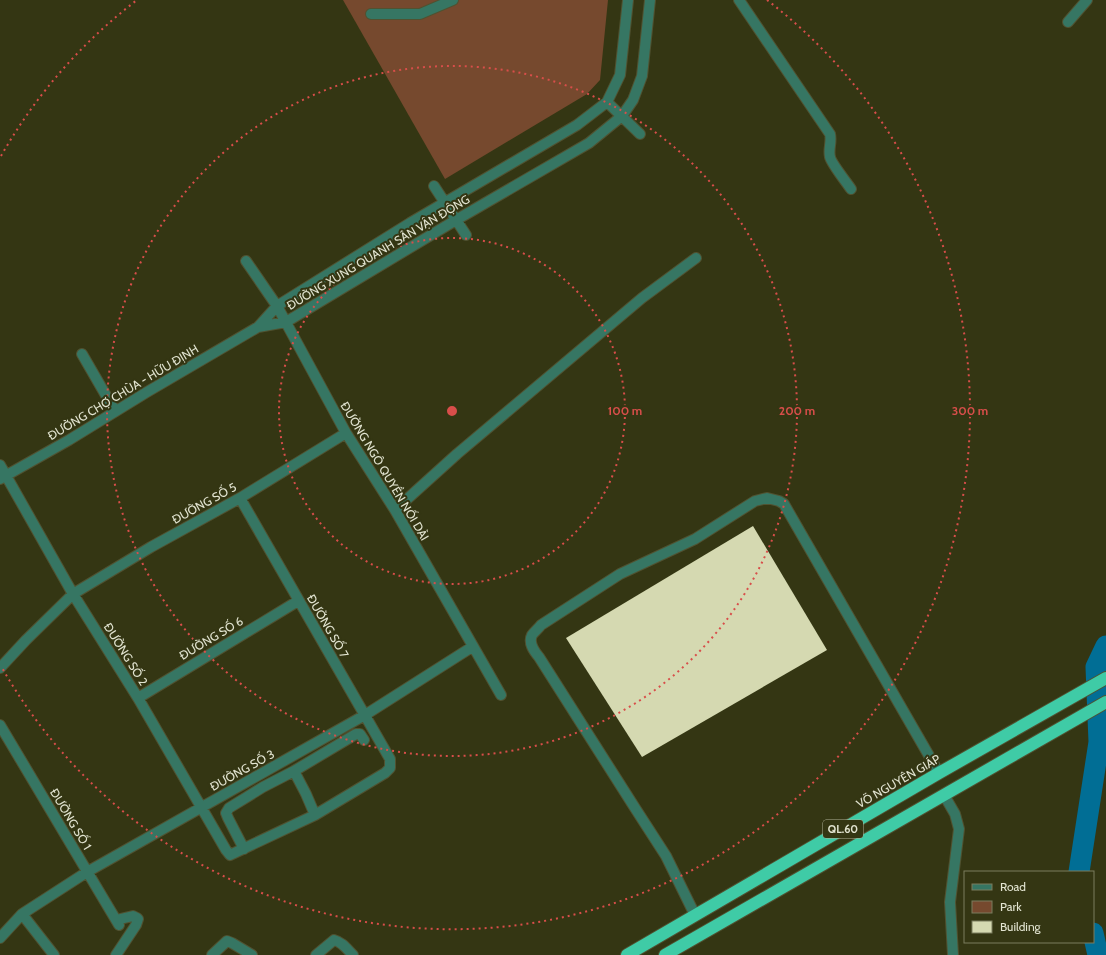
<svg xmlns="http://www.w3.org/2000/svg" width="1106" height="955" viewBox="0 0 1106 955" font-family="Cabin,sans-serif">
<rect width="100%" height="100%" fill="#343613"/>
<path fill="#76492e" d="M 343,0 L 608,0 L 600,80 L 587,94 L 445,179 Z"/>
<g fill="none" stroke-linecap="round" stroke-linejoin="round">
<path stroke="#016e95" stroke-width="21" d="M 1079,872 L 1099,742 L 1096,667 L 1106,646
M 1093,933 L 1098,955"/>
</g>
<path fill="#d5d9b1" d="M 753,526 L 827,650 L 642,757 L 566,638 Z"/>
<g fill="none" stroke-linecap="round" stroke-linejoin="round">
<g stroke="#505231" stroke-width="12">
<path id="minor" d="M 739,0 L 830,134 C 832,142 828,149 830,157 C 831,163 847,183 851,189
M 371,14 L 420,14 L 453,0
M 1068,22 L 1087,0
M 607,102 L 640,134
M 434,186 L 466,235
M 246,261 L 277,306 L 346,433 L 395,510 L 501,695
M 258,327 L 286,322 L 456,220 L 589,143 L 622,116 L 633,100 L 642,76 L 650,0
M 82,354 L 115,411
M 0,465 L 73,594 L 138,698 L 226,850 L 230,855 L 315,815 L 385,773 L 390,768 L 390,759 L 240,498
M 0,479 L 69,440 L 147,392 L 258,327 L 277,306 L 410,223 L 577,125 L 607,102 L 620,75 L 628,0
M 395,510 L 457,454 L 642,298 L 696,258
M 0,668 L 26,640 L 73,594 L 151,547 L 240,498 L 346,433
M 138,698 L 298,601
M 0,725 L 119,925
M 294,771 L 356,734 L 360,734 L 364,740
M 944,795 L 955,814 L 959,829 L 950,902 L 953,955
M 244,849 L 228,818 L 226,813 L 229,808 L 263,787 L 294,771 L 306,794 L 315,815
M 22,914 L 54,955
M 695,915 L 666,856 L 635,808 L 539,657 C 534,651 528,643 532,635 C 534,632 539,628 541,625 L 620,574 L 695,539 L 755,501 L 767,498 L 779,501 L 784,504 L 939,773
M 0,938 L 22,914 L 87,872 L 365,715 L 472,647
M 116,955 L 136,925 L 138,919 L 137,918 L 133,916 L 116,920
M 212,955 L 227,941 L 232,943 L 252,955
M 316,955 L 334,940 C 342,942 347,949 353,955"/>
</g>
<g stroke="#505231" stroke-width="14">
<path id="highway" d="M 627,955 L 939,773 L 1106,678
M 665,955 L 1106,702"/>
</g>
<use href="#minor" stroke="#367663" stroke-width="10"/>
<use href="#highway" stroke="#3fcba6" stroke-width="12"/>
</g>
<g fill="none" stroke="#d84e4a" stroke-width="2" stroke-dasharray="2 4">
<circle cx="452" cy="411" r="173"/>
<circle cx="452" cy="411" r="345"/>
<path d="M1 156A518 518 0 0 1 137 0M767 0A518 518 0 1 1 1 666"/>
</g>
<g text-anchor="middle" dominant-baseline="central" stroke-width="4" stroke-linejoin="round" paint-order="stroke">
<rect fill="#343613" stroke="#aeb098" stroke-width="1" x="823" y="820" width="40" height="18" rx="3"/>
<g font-size="11" font-weight="bold" fill="#e2e4d1">
<text x="843" y="829">QL.60</text>
</g>
<g font-size="12" fill="#e2e4d1" stroke="#343613">
<text transform="translate(378 252) rotate(-31)">ĐƯỜNG XUNG QUANH SÂN VẬN ĐỘNG</text>
<text transform="translate(123 392) rotate(-31)">ĐƯỜNG CHỢ CHÙA - HỮU ĐỊNH</text>
<text transform="translate(385 471) rotate(59)">ĐƯỜNG NGÔ QUYỀN NỐI DÀI</text>
<text transform="translate(204 503) rotate(-29)">ĐƯỜNG SỐ 5</text>
<text transform="translate(328 626) rotate(60)">ĐƯỜNG SỐ 7</text>
<text transform="translate(211 638) rotate(-31)">ĐƯỜNG SỐ 6</text>
<text transform="translate(126 654) rotate(58)">ĐƯỜNG SỐ 2</text>
<text transform="translate(242 770) rotate(-29)">ĐƯỜNG SỐ 3</text>
<text transform="translate(898 781) rotate(-30)">VÕ NGUYÊN GIÁP</text>
<text transform="translate(71 819) rotate(59)">ĐƯỜNG SỐ 1</text>
</g>
</g>
<circle cx="452" cy="411" r="6" fill="#d84e4a" stroke="#343613" stroke-width="2"/>
<g font-size="12" text-anchor="middle" font-weight="bold" fill="#d84e4a" stroke="#343613" stroke-width="4" stroke-linejoin="round" paint-order="stroke">
<text x="625" y="415">100 m</text>
<text x="797" y="415">200 m</text>
<text x="970" y="415">300 m</text>
</g>
<rect x="964" y="871" width="130" height="72" fill="#343613" stroke="#7a7c5f"/>
<rect x="972" y="884" width="20" height="6" fill="#367663" stroke="#7a7c5f"/>
<text x="1000" y="891" font-size="12" fill="#e2e4d1">Road</text>
<rect x="972" y="901" width="20" height="12" fill="#76492e" stroke="#7a7c5f"/>
<text x="1000" y="911" font-size="12" fill="#e2e4d1">Park</text>
<rect x="972" y="921" width="20" height="12" fill="#d5d9b1" stroke="#7a7c5f"/>
<text x="1000" y="931" font-size="12" fill="#e2e4d1">Building</text>
</svg>
